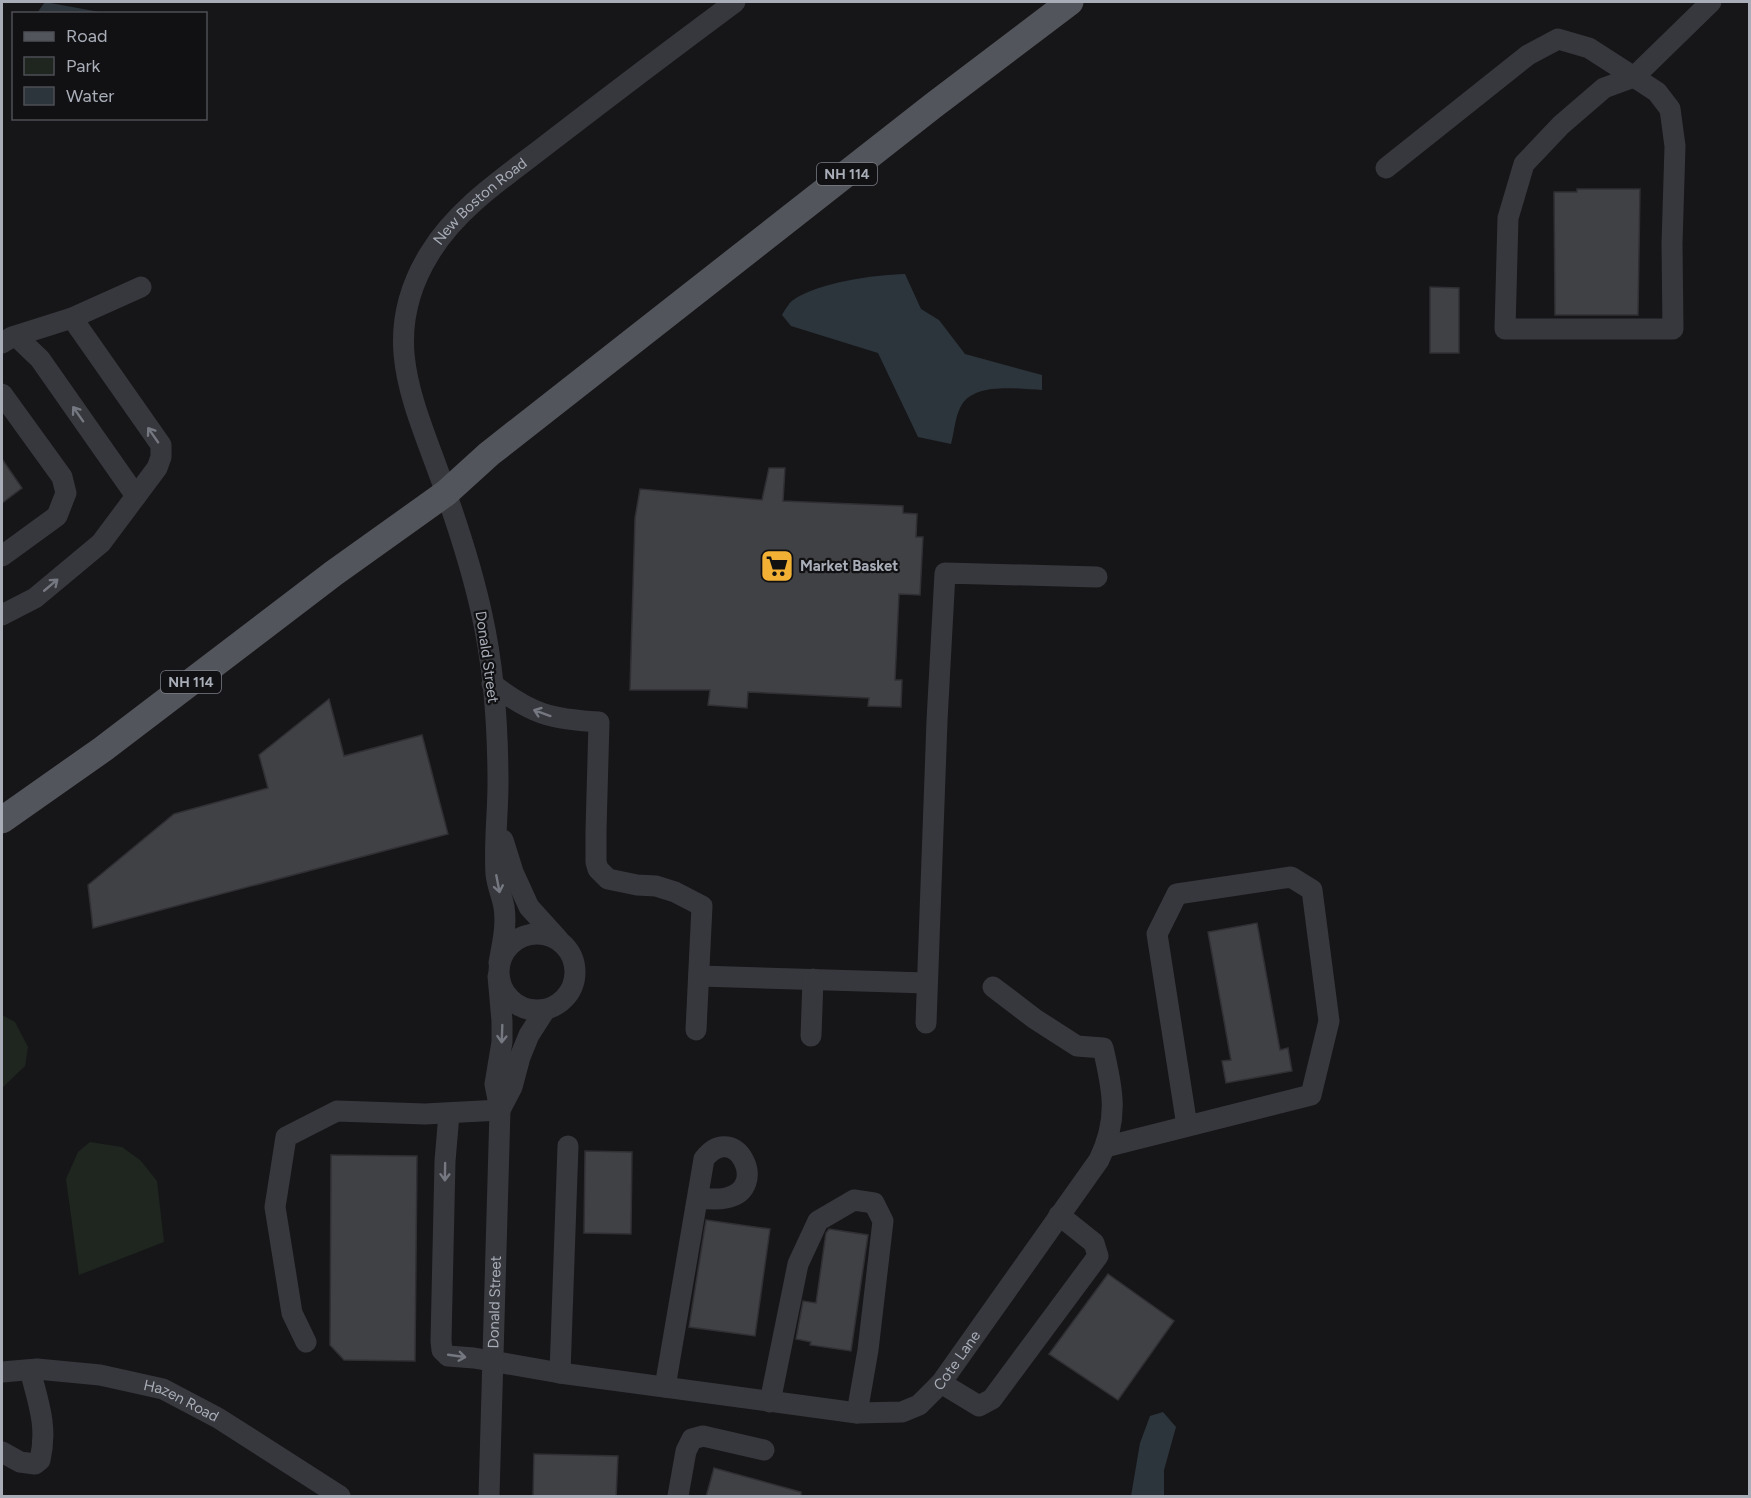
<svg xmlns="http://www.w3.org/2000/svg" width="1751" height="1498" viewBox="0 0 1751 1498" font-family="Figtree,sans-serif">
<rect width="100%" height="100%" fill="#161618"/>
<path fill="#1e261f" d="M 2,1015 L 15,1022 L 28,1047 L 25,1066 L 2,1088 Z
M 90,1142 L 122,1147 L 140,1160 L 157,1181 L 164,1242 L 79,1275 L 66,1179 L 78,1152 Z"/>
<path fill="#2c353c" d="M 45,2 L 105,13 L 37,13 Z
M 905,274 L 921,309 L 939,320 L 965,354 L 1042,375 L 1042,390 C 1018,389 972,381 960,408 C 955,418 954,433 951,444 L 918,437 L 878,353 L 791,326 L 782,315 C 785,310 788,304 793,300 C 820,282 873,275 905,274 Z
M 1163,1412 L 1176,1427 L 1164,1470 L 1164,1496 L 1131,1496 L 1140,1443 L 1150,1416 Z"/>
<path fill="#404145" stroke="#303034" stroke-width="1.5" d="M 1577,189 L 1640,189 L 1638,315 L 1555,315 L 1554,192 L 1577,192 Z
M 1430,287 L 1459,288 L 1459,353 L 1430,353 Z
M 2,459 L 22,488 L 2,503 Z
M 769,468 L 785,468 L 783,501 L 903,506 L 903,513 L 917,514 L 916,537 L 923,537 L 920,595 L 899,594 L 895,680 L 902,680 L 901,707 L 868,706 L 869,698 L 748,692 L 747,708 L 708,705 L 710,690 L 630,690 L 635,518 L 640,489 L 762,500 Z
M 329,699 L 344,756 L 422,735 L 448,834 L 93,928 L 88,885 L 174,814 L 268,788 L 259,755 Z
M 1257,923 L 1280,1050 L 1288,1048 L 1292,1071 L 1226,1083 L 1222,1061 L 1231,1060 L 1208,932 Z
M 585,1151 L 632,1152 L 631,1234 L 584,1233 Z
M 331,1155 L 417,1156 L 415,1361 L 344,1360 L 330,1345 Z
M 706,1220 L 770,1229 L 755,1336 L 689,1327 Z
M 829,1229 L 868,1235 L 851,1351 L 810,1345 L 811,1342 L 796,1339 L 803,1301 L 816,1303 L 826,1233 Z
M 1108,1274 L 1174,1321 L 1118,1400 L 1049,1354 Z
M 534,1454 L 618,1456 L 616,1497 L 533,1497 Z
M 714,1468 L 801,1492 L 801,1497 L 706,1497 Z"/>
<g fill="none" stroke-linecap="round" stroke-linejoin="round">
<g stroke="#37383d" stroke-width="21">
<path d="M 1634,77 L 1657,92 L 1670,109 L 1675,146 L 1672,244 L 1673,329 L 1505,329 L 1508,218 L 1524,164 L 1561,125 L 1604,88 Z"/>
<path d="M 1386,168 L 1528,55 L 1558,39 L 1589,48 L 1634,77 L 1711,2"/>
<path d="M 16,336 L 40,359 L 136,496"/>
<path d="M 2,343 L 12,337 L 72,318 L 141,287"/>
<path d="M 2,394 L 62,477 L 66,493 L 57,516 L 2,556"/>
<path d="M 2,615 L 35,598 L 101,543 L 157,468 L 161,457 L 161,445 L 72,318"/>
<path d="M 492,684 C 532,714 549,719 599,722 L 596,831 L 596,862 L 598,869 L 608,879 L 637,885 L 656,886 L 675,892 L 702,906 L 696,1030"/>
<path d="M 503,840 L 513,872 L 529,907 L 558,939"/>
<circle cx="537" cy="972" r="38"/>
<path id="s1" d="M 499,963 C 502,945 507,926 504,907 C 502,896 497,885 496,874 C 494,844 498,813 498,784 C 498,728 494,669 482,615 C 472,569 457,523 441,479 C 412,398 379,335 430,253 C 458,207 508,175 550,142 C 611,95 673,48 735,2"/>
<path d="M 699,976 L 927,983"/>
<path d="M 926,1023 L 937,721 L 945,573 L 1097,577"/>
<path d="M 811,1036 L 813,979"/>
<path d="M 500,1110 L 512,1087 L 520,1057 L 529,1035 L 545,1010"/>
<path id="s2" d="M 449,1114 L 445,1161 L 441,1341 L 442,1350 L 448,1356 L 474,1358 L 560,1373 L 857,1413 L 902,1412 L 919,1405 L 941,1383 L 1099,1160 C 1119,1119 1113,1090 1103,1048 L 1077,1046 L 1035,1019 L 993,987"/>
<path d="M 1105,1147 L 1311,1095 L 1329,1021 L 1312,890 L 1291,877 L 1177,894 L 1157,934 L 1187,1126"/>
<path d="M 306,1342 L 292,1313 L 275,1207 L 286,1137 L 337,1111 L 425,1114 L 500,1110"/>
<path id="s3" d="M 2,1372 L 37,1369 L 100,1375 L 163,1389 L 218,1418 L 340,1496"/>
<path d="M 560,1373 L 568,1146"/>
<path d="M 941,1383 L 979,1406 L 992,1399 L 1098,1256 L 1094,1243 L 1059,1215"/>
<path d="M 665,1387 L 704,1159 C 735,1119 771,1189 726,1198 C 717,1200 707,1199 698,1198"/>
<path d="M 770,1402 L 798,1264 L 818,1221 L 854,1200 L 874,1203 L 883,1221 L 868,1350 L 857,1413"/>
<path d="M 2,1452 L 20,1462 L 35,1464 L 40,1460 C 48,1426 38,1402 30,1370"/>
<path id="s4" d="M 489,1496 L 500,1110 L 495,1084 L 502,1042 L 502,1021 L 498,976"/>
<path d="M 678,1496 L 686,1451 L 692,1439 L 703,1436 L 764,1450"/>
</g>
<path stroke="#53555c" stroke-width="27" d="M 2,820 L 103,749 L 334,573 L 446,493 L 489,454 L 934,105 L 1070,2"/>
</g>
<defs><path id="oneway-shaft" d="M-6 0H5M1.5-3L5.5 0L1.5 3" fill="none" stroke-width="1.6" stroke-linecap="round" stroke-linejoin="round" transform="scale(1.5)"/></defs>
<g stroke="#757881">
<use href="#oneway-shaft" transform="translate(78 414) rotate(-125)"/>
<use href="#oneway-shaft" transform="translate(153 435) rotate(-125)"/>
<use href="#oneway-shaft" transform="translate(51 585) rotate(-40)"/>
<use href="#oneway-shaft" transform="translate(542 713) rotate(-160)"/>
<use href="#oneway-shaft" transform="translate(498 884) rotate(79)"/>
<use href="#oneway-shaft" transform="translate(502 1034) rotate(92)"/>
<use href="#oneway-shaft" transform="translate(445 1172) rotate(91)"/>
<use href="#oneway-shaft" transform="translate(457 1356) rotate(8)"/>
</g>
<defs>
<g id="supermarket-square" transform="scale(1.725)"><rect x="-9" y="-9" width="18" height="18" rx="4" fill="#f2b134" stroke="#111113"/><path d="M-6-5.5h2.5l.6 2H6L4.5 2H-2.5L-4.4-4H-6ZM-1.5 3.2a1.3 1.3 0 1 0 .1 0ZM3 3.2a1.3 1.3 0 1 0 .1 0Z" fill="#111"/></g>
</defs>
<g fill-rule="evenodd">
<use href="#supermarket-square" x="777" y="566"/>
</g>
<g text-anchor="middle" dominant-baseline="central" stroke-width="4.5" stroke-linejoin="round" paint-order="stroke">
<g fill="#111113" stroke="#7b7e86" stroke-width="1.5">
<rect x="817" y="163" width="60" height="22" rx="4.5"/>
<rect x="161" y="671" width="60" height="22" rx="4.5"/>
</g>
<g font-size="14" font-weight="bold" fill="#a8adb8">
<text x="847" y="174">NH 114</text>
<text x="191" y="682">NH 114</text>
</g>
<g font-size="15" fill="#a8adb8" stroke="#111113">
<text stroke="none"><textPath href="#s1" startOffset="802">New Boston Road</textPath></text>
<text transform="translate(487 657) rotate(82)">Donald Street</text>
<text stroke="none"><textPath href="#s4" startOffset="194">Donald Street</textPath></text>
<text stroke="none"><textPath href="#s2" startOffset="780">Cote Lane</textPath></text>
<text stroke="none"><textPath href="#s3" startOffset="184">Hazen Road</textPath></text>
</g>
<g font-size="15" font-weight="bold" fill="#a8adb8" stroke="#111113" text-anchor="start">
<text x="800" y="566">Market Basket</text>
</g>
</g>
<rect width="1751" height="1498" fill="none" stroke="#a8adb8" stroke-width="6"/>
<rect x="12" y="12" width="195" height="108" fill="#111113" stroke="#4d4f55" stroke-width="1.5"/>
<rect x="24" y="32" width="30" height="9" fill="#53555c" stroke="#4d4f55" stroke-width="1.5"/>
<text x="66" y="42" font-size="18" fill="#a8adb8">Road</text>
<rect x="24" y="57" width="30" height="18" fill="#1e261f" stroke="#4d4f55" stroke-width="1.5"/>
<text x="66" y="72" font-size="18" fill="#a8adb8">Park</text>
<rect x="24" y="87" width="30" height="18" fill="#2c353c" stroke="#4d4f55" stroke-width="1.5"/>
<text x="66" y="102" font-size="18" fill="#a8adb8">Water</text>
</svg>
